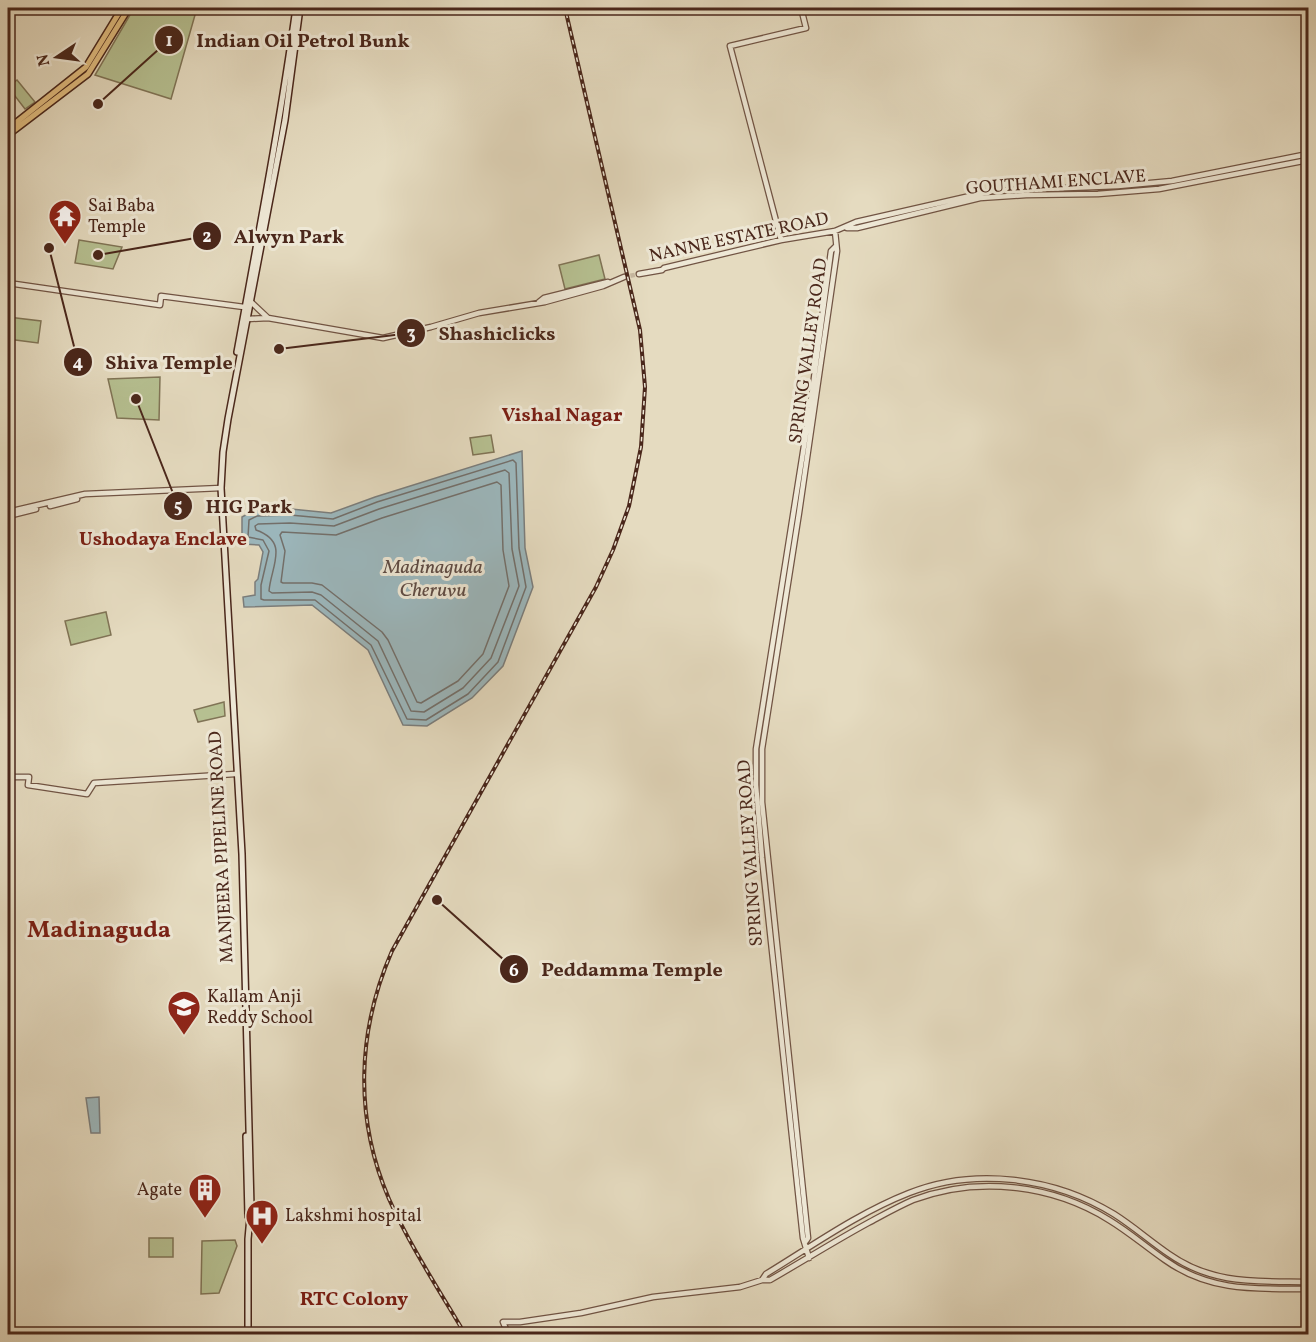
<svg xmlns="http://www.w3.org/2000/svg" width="1316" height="1342" viewBox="0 0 1316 1342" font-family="Vollkorn,serif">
<rect width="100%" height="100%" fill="#e5dbc0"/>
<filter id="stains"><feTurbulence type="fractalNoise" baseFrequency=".00333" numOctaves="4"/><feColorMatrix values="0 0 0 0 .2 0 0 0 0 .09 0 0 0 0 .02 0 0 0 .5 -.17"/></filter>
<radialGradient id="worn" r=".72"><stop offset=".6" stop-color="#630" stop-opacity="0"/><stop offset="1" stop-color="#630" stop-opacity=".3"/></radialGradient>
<path fill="#b6c091" stroke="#807456" stroke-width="1.5" d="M 134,8 L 197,8 L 171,99 L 95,75 Z
M 17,80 L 35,102 L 25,109 L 8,87 Z
M 79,240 L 122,247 L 113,269 L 75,263 Z
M 599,255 L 605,279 L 565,289 L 559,265 Z
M 8,317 L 41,321 L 38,343 L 8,339 Z
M 160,377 L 159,420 L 117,418 L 108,379 Z
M 491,435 L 494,452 L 473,455 L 470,438 Z
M 106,612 L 111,635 L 71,645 L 65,621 Z
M 224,702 L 225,716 L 198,722 L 194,710 Z
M 149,1238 L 173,1238 L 173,1257 L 149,1257 Z
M 235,1240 L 237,1246 L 219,1293 L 201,1294 L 202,1241 Z"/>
<path fill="#9cb8be" stroke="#7b7e7d" stroke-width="1.5" d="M 522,451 L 525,548 L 533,587 L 503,666 L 472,698 L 427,726 L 403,725 L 368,650 L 312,605 L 244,607 L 243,597 L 255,595 L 255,582 L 258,579 L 263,552 L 259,545 L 242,544 L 242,517 L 255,510 L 291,509 L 331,513 L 375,497 Z
M 99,1097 L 100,1133 L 91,1133 L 86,1098 Z"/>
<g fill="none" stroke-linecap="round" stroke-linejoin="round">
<path stroke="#73706c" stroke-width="1.5" d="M 513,460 L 516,463 L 519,548 L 526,587 L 498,662 L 468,694 L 426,720 L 407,719 L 371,645 L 315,600 L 264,600 L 261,599 L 261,585 L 269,551 L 263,540 L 248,537 L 249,520 L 257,516 L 290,515 L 333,519 L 377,502 Z
M 505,470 L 509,473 L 512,549 L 519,586 L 491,658 L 463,688 L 424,712 L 411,711 L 378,641 L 321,595 L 312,592 L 272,593 L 269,591 C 271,566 290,542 256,530 L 255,526 L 258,524 L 290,523 L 334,526 L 379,509 Z
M 497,482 L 501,485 L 503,550 L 509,586 L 483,654 L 458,681 L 421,703 L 417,702 L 388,640 L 382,632 L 322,585 L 312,583 L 283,583 L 281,582 L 285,551 L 280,535 L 282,532 L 336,535 L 382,518 Z"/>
<path stroke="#c6b79f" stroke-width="4.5" stroke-dasharray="4.5 2" stroke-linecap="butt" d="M 624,277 L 639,274"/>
<g stroke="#715444" stroke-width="7">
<path id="tertiary" d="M 847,228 L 857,228 L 980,198 L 1026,195 L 1098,194 L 1159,189 L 1308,160
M 781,240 L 730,46 L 806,28 L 801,8
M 639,274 L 662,270 L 664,268 L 781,240 L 835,231 L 856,222 L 992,191 L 1118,186 L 1172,181 L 1308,154
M 8,283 L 160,305 L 161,296 L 244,307
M 251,302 L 268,318
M 539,302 L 544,298 L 608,282
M 248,319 L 268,318 L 383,338 L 431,327 L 479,313 L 545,302 L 603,286 L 624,277
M 50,506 L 77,499
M 8,512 L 85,494 L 221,488
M 8,516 L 36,509
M 8,777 L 29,777 L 28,785 L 87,794 L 94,783 L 235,774
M 806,1241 L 808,1238 L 762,802 L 762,749 L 799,513 L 837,251 L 835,231
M 809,1258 L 803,1238 L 762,858 L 756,785 L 756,749 L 810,408 L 831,251 L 835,247
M 1308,1282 C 1257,1281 1213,1285 1169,1254 C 1150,1241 1133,1226 1114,1214 C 1054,1177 974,1167 909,1193 C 858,1213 812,1246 766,1274 L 762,1280 L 770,1280 C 803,1261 835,1241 868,1223 C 883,1215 897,1207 913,1200 C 977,1176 1051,1184 1109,1220 C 1129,1232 1146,1247 1165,1260 C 1210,1292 1256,1289 1308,1289
M 508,1334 L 503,1322 L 520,1322 L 581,1313 L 653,1297 L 740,1287 L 762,1280"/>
</g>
<g stroke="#4a271b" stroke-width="8">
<path id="secondary" d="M 237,352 C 258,237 280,123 296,8
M 246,1136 L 248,1216
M 248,1334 L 248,1239 L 251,1206 L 242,854 L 221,488 L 223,452 L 228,419 L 285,120 L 300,8"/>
</g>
<g stroke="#4a271b" stroke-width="8">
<path id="primary" d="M 8,129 L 86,67 L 122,8
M 8,135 L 88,74 L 129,8"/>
</g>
<use href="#tertiary" stroke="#eee8d6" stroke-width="4.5"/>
<use href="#secondary" stroke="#eee8d6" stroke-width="5"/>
<use href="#primary" stroke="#e2be80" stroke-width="5"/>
<g stroke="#4a271b" stroke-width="4">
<path id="rail" d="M 465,1334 C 439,1290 410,1246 389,1199 C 354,1118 357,1031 392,951 L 596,587 L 613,550 L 629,506 L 641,447 L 645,387 L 640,330 L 565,8"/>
</g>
<use href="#rail" stroke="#eee8d6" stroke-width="1.5" stroke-dasharray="4.5" stroke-linecap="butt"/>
</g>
<defs>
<g id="temple-pin" transform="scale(1.725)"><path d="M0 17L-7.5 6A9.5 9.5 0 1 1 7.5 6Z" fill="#8f2418" stroke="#eee8d6"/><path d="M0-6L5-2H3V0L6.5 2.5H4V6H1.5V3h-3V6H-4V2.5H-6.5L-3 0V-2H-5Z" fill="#fff"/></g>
<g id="school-pin" transform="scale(1.725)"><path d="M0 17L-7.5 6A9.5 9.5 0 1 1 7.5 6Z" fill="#8f2418" stroke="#eee8d6"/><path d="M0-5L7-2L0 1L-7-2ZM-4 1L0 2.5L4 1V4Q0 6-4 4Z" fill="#fff"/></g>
<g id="building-pin" transform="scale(1.725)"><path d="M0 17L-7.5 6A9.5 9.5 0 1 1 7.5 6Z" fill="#8f2418" stroke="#eee8d6"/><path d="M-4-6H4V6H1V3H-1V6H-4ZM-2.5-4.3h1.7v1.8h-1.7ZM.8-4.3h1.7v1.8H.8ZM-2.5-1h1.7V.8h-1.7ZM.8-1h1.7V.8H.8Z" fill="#fff"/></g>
<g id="hospital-pin" transform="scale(1.725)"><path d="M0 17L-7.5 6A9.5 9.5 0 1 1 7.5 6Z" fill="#8f2418" stroke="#eee8d6"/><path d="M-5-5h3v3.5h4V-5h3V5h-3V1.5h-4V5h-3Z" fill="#fff"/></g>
</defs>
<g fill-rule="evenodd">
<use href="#temple-pin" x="65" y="216"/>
<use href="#school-pin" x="184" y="1007"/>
<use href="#building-pin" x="205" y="1190"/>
<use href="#hospital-pin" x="262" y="1216"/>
</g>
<g text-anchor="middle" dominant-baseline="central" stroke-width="6" stroke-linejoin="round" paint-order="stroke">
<g font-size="18" fill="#4a271b" stroke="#eee8d6">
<text transform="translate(1056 183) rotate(-4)">GOUTHAMI ENCLAVE</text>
<text transform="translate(739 238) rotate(-12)">NANNE ESTATE ROAD</text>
<text transform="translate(809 351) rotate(-82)">SPRING VALLEY ROAD</text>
<text transform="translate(222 847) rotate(-93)">MANJEERA PIPELINE ROAD</text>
<text transform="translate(751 853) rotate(-94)">SPRING VALLEY ROAD</text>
</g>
<g font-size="18" fill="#4a271b" stroke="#eee8d6" text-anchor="start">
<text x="88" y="206">Sai Baba<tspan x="88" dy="21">Temple</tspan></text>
<text x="207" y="997">Kallam Anji<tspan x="207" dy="21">Reddy School</tspan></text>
<text x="182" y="1190" text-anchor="end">Agate</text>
<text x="285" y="1216">Lakshmi hospital</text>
</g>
<g font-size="20" font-weight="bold" fill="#7a1f14" stroke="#eee8d6">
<text x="562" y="416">Vishal Nagar</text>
<text x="163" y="540">Ushodaya Enclave</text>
<text x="354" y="1300">RTC Colony</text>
</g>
<g font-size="20" font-style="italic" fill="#5e4b44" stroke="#eee8d6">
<text x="433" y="568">Madinaguda<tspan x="433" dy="23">Cheruvu</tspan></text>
</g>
<g font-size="24" font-weight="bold" fill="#7a1f14" stroke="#eee8d6">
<text x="99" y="931">Madinaguda</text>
</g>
</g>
<path fill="none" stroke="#4a271b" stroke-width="2" d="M98 104L169 40M98 255L207 236M279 349L411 333M49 248L78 362M136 399L178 506M437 900L514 969"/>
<g fill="#4a271b" stroke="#eee8d6" stroke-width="2">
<circle cx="98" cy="104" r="6"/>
<circle cx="98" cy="255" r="6"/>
<circle cx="279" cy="349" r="6"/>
<circle cx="49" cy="248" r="6"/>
<circle cx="136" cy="399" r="6"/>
<circle cx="437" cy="900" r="6"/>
<circle cx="169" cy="40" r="15"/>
<circle cx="207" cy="236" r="15"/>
<circle cx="411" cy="333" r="15"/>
<circle cx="78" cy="362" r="15"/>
<circle cx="178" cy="506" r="15"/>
<circle cx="514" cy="969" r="15"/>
</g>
<g font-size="18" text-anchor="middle" font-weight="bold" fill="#fff">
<text x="169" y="46">1</text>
<text x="207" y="242">2</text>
<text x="411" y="339">3</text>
<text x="78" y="368">4</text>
<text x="178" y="512">5</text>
<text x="514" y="976">6</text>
</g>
<g font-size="20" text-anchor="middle" font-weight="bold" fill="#4a271b" stroke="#eee8d6" stroke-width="6" stroke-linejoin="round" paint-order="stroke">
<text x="303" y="47">Indian Oil Petrol Bunk</text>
<text x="289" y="243">Alwyn Park</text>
<text x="497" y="340">Shashiclicks</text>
<text x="169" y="369">Shiva Temple</text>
<text x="249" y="513">HIG Park</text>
<text x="632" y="976">Peddamma Temple</text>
</g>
<rect width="1316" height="1342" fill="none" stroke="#e5dbc0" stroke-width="30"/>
<rect x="9" y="9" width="1298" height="1324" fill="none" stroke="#4a271b" stroke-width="3"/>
<rect x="15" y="15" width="1286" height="1312" fill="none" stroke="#4a271b" stroke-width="1.5"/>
<g transform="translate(57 57) rotate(257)" stroke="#eee8d6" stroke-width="4.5" paint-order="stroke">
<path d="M0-4.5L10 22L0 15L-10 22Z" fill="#4a271b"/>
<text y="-9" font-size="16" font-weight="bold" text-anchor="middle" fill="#4a271b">N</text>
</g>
<rect width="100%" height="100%" filter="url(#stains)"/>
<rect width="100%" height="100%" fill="url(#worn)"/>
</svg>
